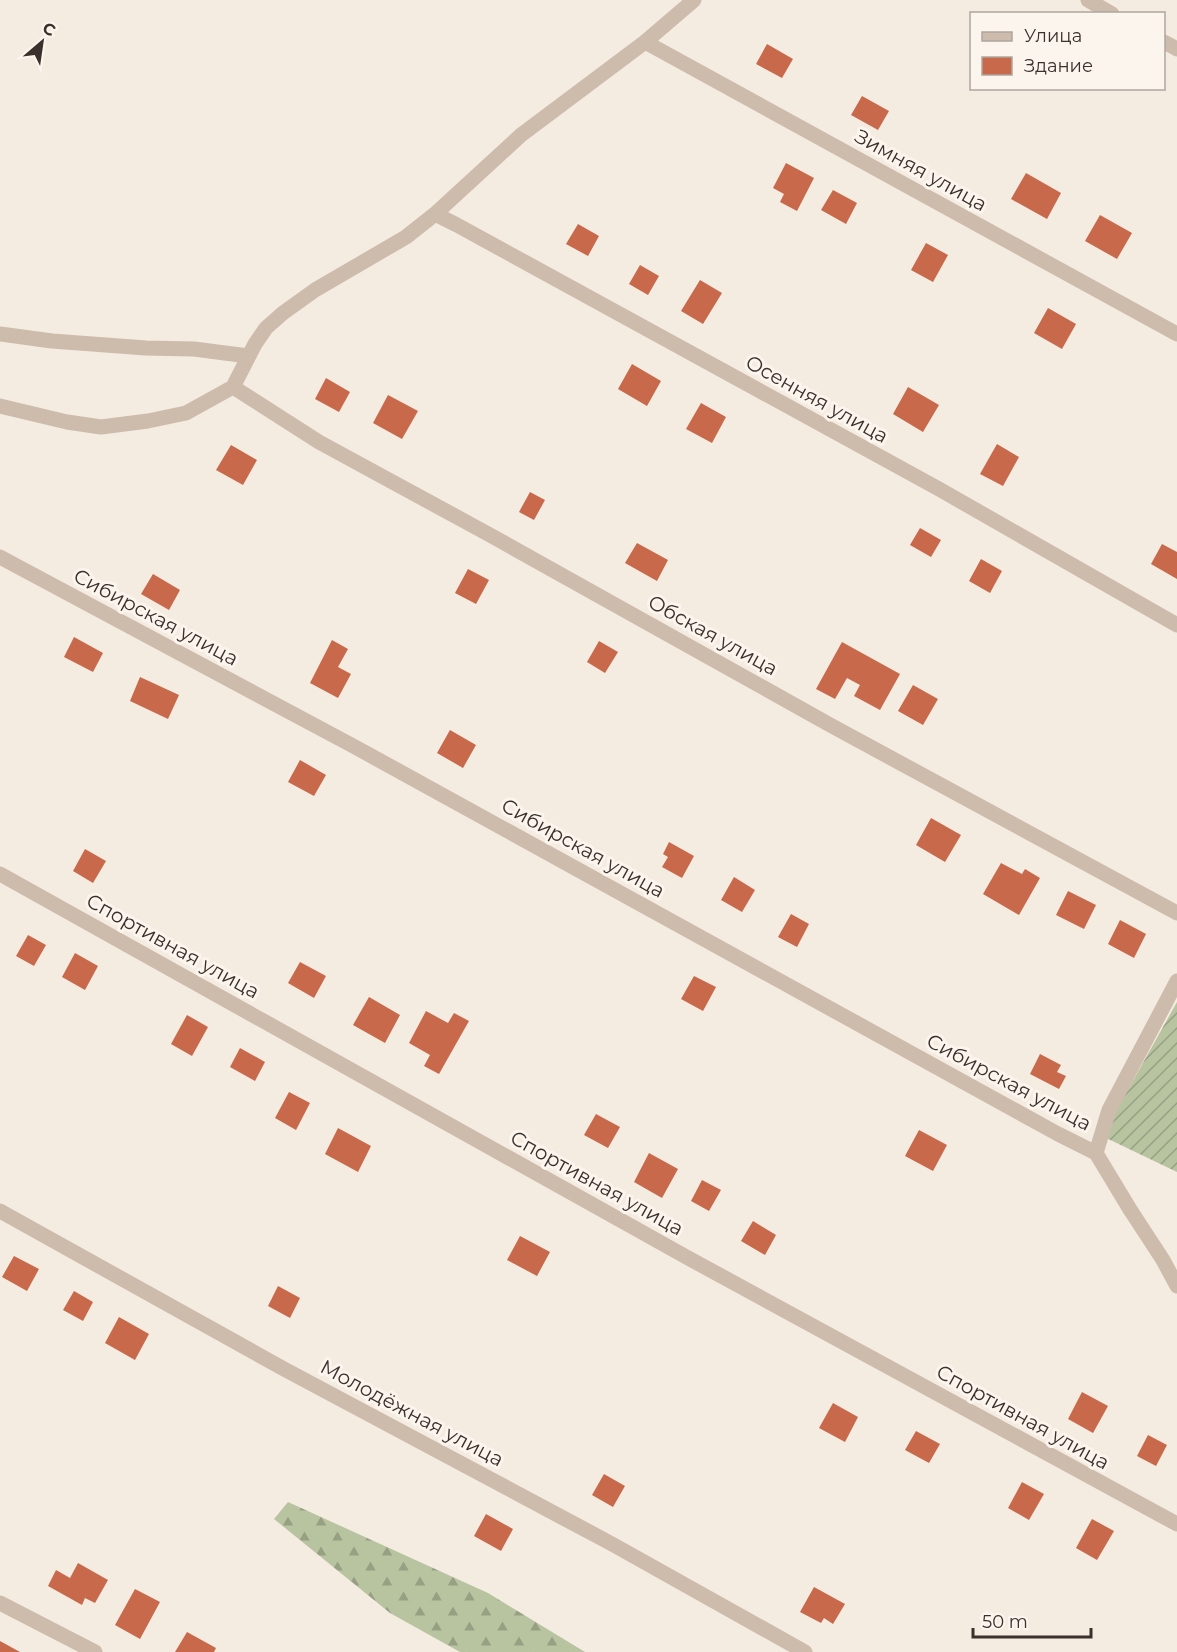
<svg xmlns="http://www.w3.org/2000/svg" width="1177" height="1652" viewBox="0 0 1177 1652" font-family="Montserrat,sans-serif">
<defs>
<pattern id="forest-firs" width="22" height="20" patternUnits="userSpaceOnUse" patternTransform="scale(1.5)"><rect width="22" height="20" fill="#b8c4a0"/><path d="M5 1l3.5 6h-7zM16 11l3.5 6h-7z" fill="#97a083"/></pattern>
<pattern id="garden-furrows" width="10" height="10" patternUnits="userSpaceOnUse" patternTransform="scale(1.5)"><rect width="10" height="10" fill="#b8c4a0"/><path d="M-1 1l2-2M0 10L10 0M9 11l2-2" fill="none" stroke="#97a083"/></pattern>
</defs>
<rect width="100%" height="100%" fill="#f4ebe1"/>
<path fill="url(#forest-firs)" d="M 288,1502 L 488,1593 L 585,1652 L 460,1652 L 390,1613 L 274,1519 Z"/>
<path fill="url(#garden-furrows)" d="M 1177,1002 L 1177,1172 L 1102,1136 Z"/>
<path fill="#c8694b" d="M 767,44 L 793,59 L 782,78 L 756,64 Z
M 862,96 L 889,111 L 878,130 L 851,115 Z
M 786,163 L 814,178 L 797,211 L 780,202 L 784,194 L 773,188 Z
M 1026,173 L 1061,193 L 1047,219 L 1011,199 Z
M 833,190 L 857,203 L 846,224 L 821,210 Z
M 1100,215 L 1132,233 L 1117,259 L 1085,241 Z
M 578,224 L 599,236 L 588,256 L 566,244 Z
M 926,243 L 948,255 L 933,282 L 911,270 Z
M 640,265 L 659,276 L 648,295 L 629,284 Z
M 700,280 L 722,293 L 703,324 L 681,311 Z
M 1048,308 L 1076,324 L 1062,349 L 1034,333 Z
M 632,364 L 661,381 L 647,406 L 618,389 Z
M 326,378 L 350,392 L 339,412 L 315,399 Z
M 908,387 L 939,405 L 923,432 L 893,414 Z
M 388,395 L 418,411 L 402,439 L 373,423 Z
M 701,403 L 726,417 L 712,443 L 686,429 Z
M 997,444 L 1019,457 L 1003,486 L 980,474 Z
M 231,445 L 257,460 L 243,485 L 216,470 Z
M 530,492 L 545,500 L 534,520 L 519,512 Z
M 920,528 L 941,540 L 931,557 L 910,545 Z
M 637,543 L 668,560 L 657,581 L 625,563 Z
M 1162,544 L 1177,552 L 1177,579 L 1151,564 Z
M 981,559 L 1002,571 L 990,593 L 969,581 Z
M 468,569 L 489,580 L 476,604 L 455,593 Z
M 153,574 L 180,590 L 169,610 L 141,594 Z
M 74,637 L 103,653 L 93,672 L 64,657 Z
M 332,640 L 348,649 L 338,667 L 351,674 L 338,698 L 310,683 Z
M 599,641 L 618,652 L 605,673 L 587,662 Z
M 842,642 L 900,674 L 880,710 L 854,696 L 860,685 L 847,678 L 835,699 L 816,689 Z
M 140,677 L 179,695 L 168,719 L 130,701 Z
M 913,685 L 938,699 L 923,725 L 898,711 Z
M 450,730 L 476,745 L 463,768 L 437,753 Z
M 300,760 L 326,775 L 314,796 L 288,782 Z
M 931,818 L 961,835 L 945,862 L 916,845 Z
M 669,842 L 694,856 L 682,878 L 662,867 L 668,857 L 663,854 Z
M 85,849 L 106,861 L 93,883 L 73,871 Z
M 1001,863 L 1022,874 L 1025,869 L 1040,878 L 1019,915 L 983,894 Z
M 734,877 L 755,890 L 742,912 L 721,900 Z
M 1068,891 L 1096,905 L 1084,929 L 1056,915 Z
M 791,914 L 809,924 L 797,947 L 778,937 Z
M 1120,920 L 1146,934 L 1134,958 L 1108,944 Z
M 28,935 L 46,945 L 34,966 L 16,956 Z
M 75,953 L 98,966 L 85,990 L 62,977 Z
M 300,962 L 326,976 L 314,998 L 288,983 Z
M 694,976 L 716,987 L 703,1011 L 681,999 Z
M 369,997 L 400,1015 L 385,1043 L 353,1025 Z
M 426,1011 L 448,1023 L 454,1013 L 469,1021 L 439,1074 L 424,1066 L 430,1055 L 409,1043 Z
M 187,1015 L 208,1027 L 192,1056 L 171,1044 Z
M 240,1048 L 265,1062 L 255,1081 L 230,1067 Z
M 1040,1054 L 1061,1065 L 1057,1072 L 1066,1076 L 1059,1089 L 1030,1074 Z
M 289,1092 L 310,1103 L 296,1130 L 275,1118 Z
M 596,1114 L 620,1127 L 608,1148 L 584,1135 Z
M 338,1128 L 371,1146 L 358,1172 L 325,1154 Z
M 919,1130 L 947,1145 L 933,1171 L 905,1156 Z
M 649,1153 L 678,1169 L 662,1198 L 634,1182 Z
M 702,1180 L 721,1190 L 709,1211 L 691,1201 Z
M 753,1221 L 776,1235 L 765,1255 L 741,1241 Z
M 520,1236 L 550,1252 L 537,1276 L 507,1260 Z
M 14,1256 L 39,1269 L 27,1291 L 2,1277 Z
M 278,1286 L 300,1298 L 290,1318 L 268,1306 Z
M 74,1291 L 93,1302 L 83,1321 L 63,1310 Z
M 119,1317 L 149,1334 L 135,1360 L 105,1343 Z
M 1082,1392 L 1108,1406 L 1093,1433 L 1068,1419 Z
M 833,1403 L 858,1417 L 845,1442 L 819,1428 Z
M 916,1431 L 940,1444 L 929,1463 L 905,1450 Z
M 1148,1435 L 1167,1445 L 1156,1466 L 1137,1456 Z
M 604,1474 L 625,1486 L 613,1507 L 592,1495 Z
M 1022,1482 L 1044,1494 L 1029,1520 L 1008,1508 Z
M 486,1514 L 513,1529 L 501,1551 L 474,1536 Z
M 1092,1519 L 1114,1531 L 1097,1560 L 1076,1548 Z
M 78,1563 L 108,1580 L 95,1603 L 85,1598 L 82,1605 L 48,1586 L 56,1570 L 70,1578 Z
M 814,1587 L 845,1604 L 833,1624 L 824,1618 L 821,1623 L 800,1612 Z
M 135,1589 L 160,1602 L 140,1639 L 115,1625 Z
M 187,1632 L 216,1648 L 214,1652 L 175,1652 Z
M 0,1641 L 20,1652 L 0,1652 Z"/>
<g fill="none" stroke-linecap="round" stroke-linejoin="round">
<path stroke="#cdbbac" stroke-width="15" d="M 1088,0 L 1112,14
M 645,42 L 1177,334
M 1164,42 L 1177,49
M 435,214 L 457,225 L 939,489 L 1177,625
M 0,334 L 52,341 L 146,348 L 194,349 L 248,356
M 233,387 L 319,442 L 490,535 L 832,726 L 1177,913
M 0,406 L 67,422 L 101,427 L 148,421 L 186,413 L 233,387 L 255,344 L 266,328 L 283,313 L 315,290 L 406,237 L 435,214 L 521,135 L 645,42 L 694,0
M 0,557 L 357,748 L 1058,1134 L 1096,1153
M 0,874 L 690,1259 L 1177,1524
M 1177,981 L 1109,1110 L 1096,1153 L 1131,1211 L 1163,1260 L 1177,1286
M 0,1211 L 284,1369 L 612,1544 L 805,1652
M 0,1603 L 95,1652"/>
</g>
<g text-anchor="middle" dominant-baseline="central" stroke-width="6" stroke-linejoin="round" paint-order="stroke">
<g font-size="20" fill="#3b302b" stroke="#fbf5ee">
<text transform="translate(921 170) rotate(29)">Зимняя улица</text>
<text transform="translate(817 399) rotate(29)">Осенняя улица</text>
<text transform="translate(156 617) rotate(28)">Сибирская улица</text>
<text transform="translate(713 635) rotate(29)">Обская улица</text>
<text transform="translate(583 848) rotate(29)">Сибирская улица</text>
<text transform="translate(173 946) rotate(29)">Спортивная улица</text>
<text transform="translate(1009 1082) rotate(28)">Сибирская улица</text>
<text transform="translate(597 1183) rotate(29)">Спортивная улица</text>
<text transform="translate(412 1413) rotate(28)">Молодёжная улица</text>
<text transform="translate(1023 1417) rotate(29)">Спортивная улица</text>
</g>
</g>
<rect x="970" y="12" width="195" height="78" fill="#fbf5ee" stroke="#aea6a0" stroke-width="1.5"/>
<rect x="982" y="32" width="30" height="9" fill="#cdbbac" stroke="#aea6a0" stroke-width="1.5"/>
<text x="1024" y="42" font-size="18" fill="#3b302b">Улица</text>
<rect x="982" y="57" width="30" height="18" fill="#c8694b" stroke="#aea6a0" stroke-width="1.5"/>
<text x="1024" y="72" font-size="18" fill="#3b302b">Здание</text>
<g transform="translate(42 42) rotate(29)" stroke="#fbf5ee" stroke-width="4.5" paint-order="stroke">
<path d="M0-4.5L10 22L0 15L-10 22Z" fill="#3b302b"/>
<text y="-9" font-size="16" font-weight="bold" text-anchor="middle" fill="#3b302b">С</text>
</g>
<path d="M973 1628v9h118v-9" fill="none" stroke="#3b302b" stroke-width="3"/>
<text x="982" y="1628" font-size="18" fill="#3b302b" stroke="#fbf5ee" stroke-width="4.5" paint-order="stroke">50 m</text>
</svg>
